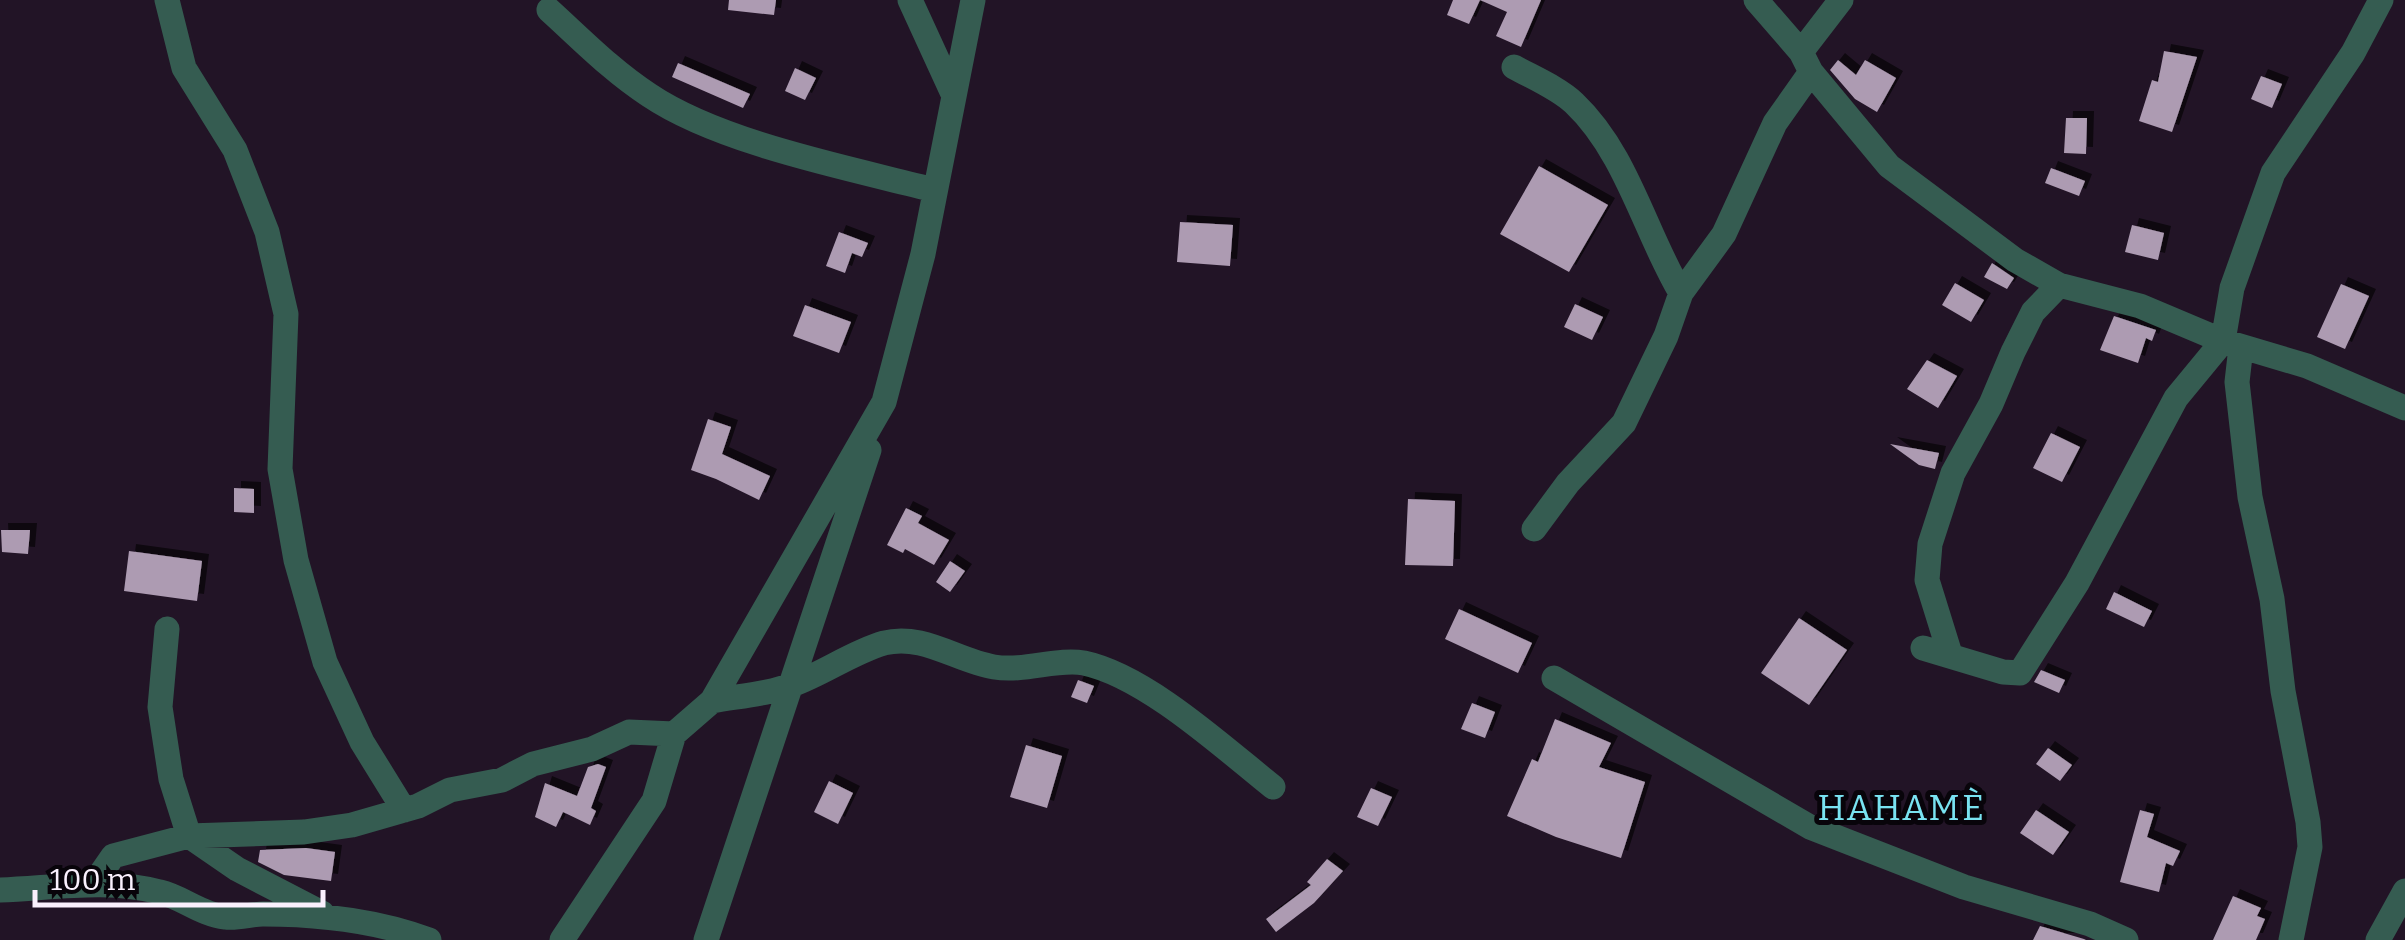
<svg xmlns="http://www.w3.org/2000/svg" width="2405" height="940" viewBox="0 0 2405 940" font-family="Bitter,serif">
<defs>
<filter id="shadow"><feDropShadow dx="7" dy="-7" stdDeviation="0" flood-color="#0009"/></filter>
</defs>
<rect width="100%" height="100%" fill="#221426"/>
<path fill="#ad9bb2" filter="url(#shadow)" d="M 729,0 L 776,0 L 774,15 L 728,10 Z
M 1453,0 L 1541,0 L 1521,47 L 1496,36 L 1507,12 L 1480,0 L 1469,24 L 1447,15 Z
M 2164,51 L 2197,57 L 2172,132 L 2139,121 L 2152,80 L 2158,82 Z
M 1838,60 L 1856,75 L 1865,60 L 1896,78 L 1877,112 L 1855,99 L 1830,70 Z
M 678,63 L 750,94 L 743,108 L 672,77 Z
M 795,68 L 816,78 L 805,100 L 785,91 Z
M 2261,76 L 2282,84 L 2272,108 L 2251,99 Z
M 2066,118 L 2087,118 L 2086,154 L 2064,153 Z
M 1539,166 L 1608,205 L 1569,272 L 1500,234 Z
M 2051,168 L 2085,181 L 2079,196 L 2045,183 Z
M 1180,222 L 1233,225 L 1230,266 L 1177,262 Z
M 2132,225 L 2164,233 L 2158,260 L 2125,252 Z
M 839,232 L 868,243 L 862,257 L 852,253 L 845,273 L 826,266 Z
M 1992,263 L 2014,278 L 2007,289 L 1984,277 Z
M 1955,283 L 1984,300 L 1971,322 L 1942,305 Z
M 2341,284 L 2369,296 L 2345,349 L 2317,337 Z
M 1575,304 L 1603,317 L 1592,340 L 1564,327 Z
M 805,305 L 851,322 L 839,353 L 793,336 Z
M 2114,316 L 2156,330 L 2152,341 L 2146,338 L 2138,363 L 2100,350 Z
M 1927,360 L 1957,376 L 1938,408 L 1907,389 Z
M 708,419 L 731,427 L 722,454 L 770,476 L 759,500 L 716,479 L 691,470 Z
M 2051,433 L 2080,447 L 2062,482 L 2033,468 Z
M 1890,444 L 1939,453 L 1935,469 L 1919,465 Z
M 234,488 L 254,489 L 254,513 L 234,512 Z
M 1408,499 L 1455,501 L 1453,566 L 1405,565 Z
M 906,508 L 922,516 L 918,523 L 949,540 L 934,565 L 905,549 L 903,553 L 887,545 Z
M 1,530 L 30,530 L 28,554 L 2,552 Z
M 129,551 L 202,561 L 197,601 L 124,591 Z
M 950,561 L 965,571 L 950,592 L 936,582 Z
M 2114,592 L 2152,611 L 2144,627 L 2106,609 Z
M 1459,609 L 1532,643 L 1518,673 L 1445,639 Z
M 1799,618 L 1847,650 L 1809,705 L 1761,673 Z
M 2041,670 L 2065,680 L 2059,693 L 2034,682 Z
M 1078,680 L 1094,686 L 1087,703 L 1071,697 Z
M 1472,703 L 1495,712 L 1485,738 L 1461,729 Z
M 1555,719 L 1611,743 L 1599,767 L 1645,782 L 1621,858 L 1556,837 L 1507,816 L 1532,759 L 1538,762 Z
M 1026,745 L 1062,756 L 1047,808 L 1010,797 Z
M 2048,748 L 2072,765 L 2060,781 L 2036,764 Z
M 598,764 L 606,767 L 591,808 L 596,811 L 590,825 L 563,812 L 556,827 L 535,817 L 545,783 L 577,796 L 588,767 Z
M 829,781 L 853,793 L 838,824 L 814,812 Z
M 1371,788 L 1392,797 L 1378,826 L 1357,817 Z
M 2036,810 L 2069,832 L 2053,855 L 2020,833 Z
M 2140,810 L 2154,814 L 2147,837 L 2180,851 L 2173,866 L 2166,863 L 2159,892 L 2120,882 Z
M 306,848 L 335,852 L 331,881 L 284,875 L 258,862 L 260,850 Z
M 1327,859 L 1343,871 L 1314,903 L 1276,932 L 1266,919 L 1311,885 L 1307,882 Z
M 2233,896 L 2261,908 L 2257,916 L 2265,919 L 2256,940 L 2213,940 Z
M 2040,926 L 2084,939 L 2086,940 L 2033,940 Z"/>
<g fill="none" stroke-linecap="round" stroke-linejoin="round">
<path stroke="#355c51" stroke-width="25" d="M 167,0 L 184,68 L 235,150 L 267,232 L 286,314 L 280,469 L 296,560 L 325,662 L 362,742 L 404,810
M 910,0 L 954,96
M 1756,0 L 1801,52 L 1811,72 L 1889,166 L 2015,260 L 2059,285 L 2140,306 L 2223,341 L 2307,366 L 2405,408
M 549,10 C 581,39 612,71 649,95 C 720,143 849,168 934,190
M 1801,52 L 1841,0
M 1514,67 C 1534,78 1558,88 1574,103 C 1627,153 1645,233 1681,293 L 1724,234 L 1775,123 L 1811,72
M 2241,347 L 2237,382 L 2250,497 L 2272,599 L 2283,691 L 2308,822 L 2310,847 L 2291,940
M 1534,529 L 1568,483 L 1624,423 L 1666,336 L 1681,293
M 167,629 L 160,707 L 171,779 L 189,836 L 237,869 L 322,913
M 1923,648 L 2003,672 L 2020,673 L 2077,583 L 2176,398 L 2223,341 L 2232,288 L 2273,173 L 2353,53 L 2381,0
M 1950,654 L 1927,580 L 1930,544 L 1953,473 L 1991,404 L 2013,352 L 2033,312 L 2059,285
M 1554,678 L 1810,827 L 1964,887 L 2090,924 L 2126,940
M 712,701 C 739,696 769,694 794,684 C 824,673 853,652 884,643 C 923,633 957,661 994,667 C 1025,672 1057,658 1084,663 C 1146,676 1224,748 1273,787
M 95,882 L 113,856 L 189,836 L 304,832 L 352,825 L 418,806 L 450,790 L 502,780 L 533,764 L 592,749 L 629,732 L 674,734
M 0,890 C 54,888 107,878 160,892 C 182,897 202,915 225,917 C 237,919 251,914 263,914 C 320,914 375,920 429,940
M 562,940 L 654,801 L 674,734 L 712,701 L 884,402 L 923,254 L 973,0
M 706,940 L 869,450
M 2378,940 L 2405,891"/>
</g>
<g text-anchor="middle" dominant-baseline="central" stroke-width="10" stroke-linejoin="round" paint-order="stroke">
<g font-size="35" letter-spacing="2.5" fill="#79e3f1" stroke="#08040a">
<text x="1902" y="808">HAHAMÈ</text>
</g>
</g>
<path d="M35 890v15h288v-15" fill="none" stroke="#faf0fd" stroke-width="5"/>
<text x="50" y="890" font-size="30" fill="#faf0fd" stroke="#08040a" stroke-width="8" paint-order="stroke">100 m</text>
</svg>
